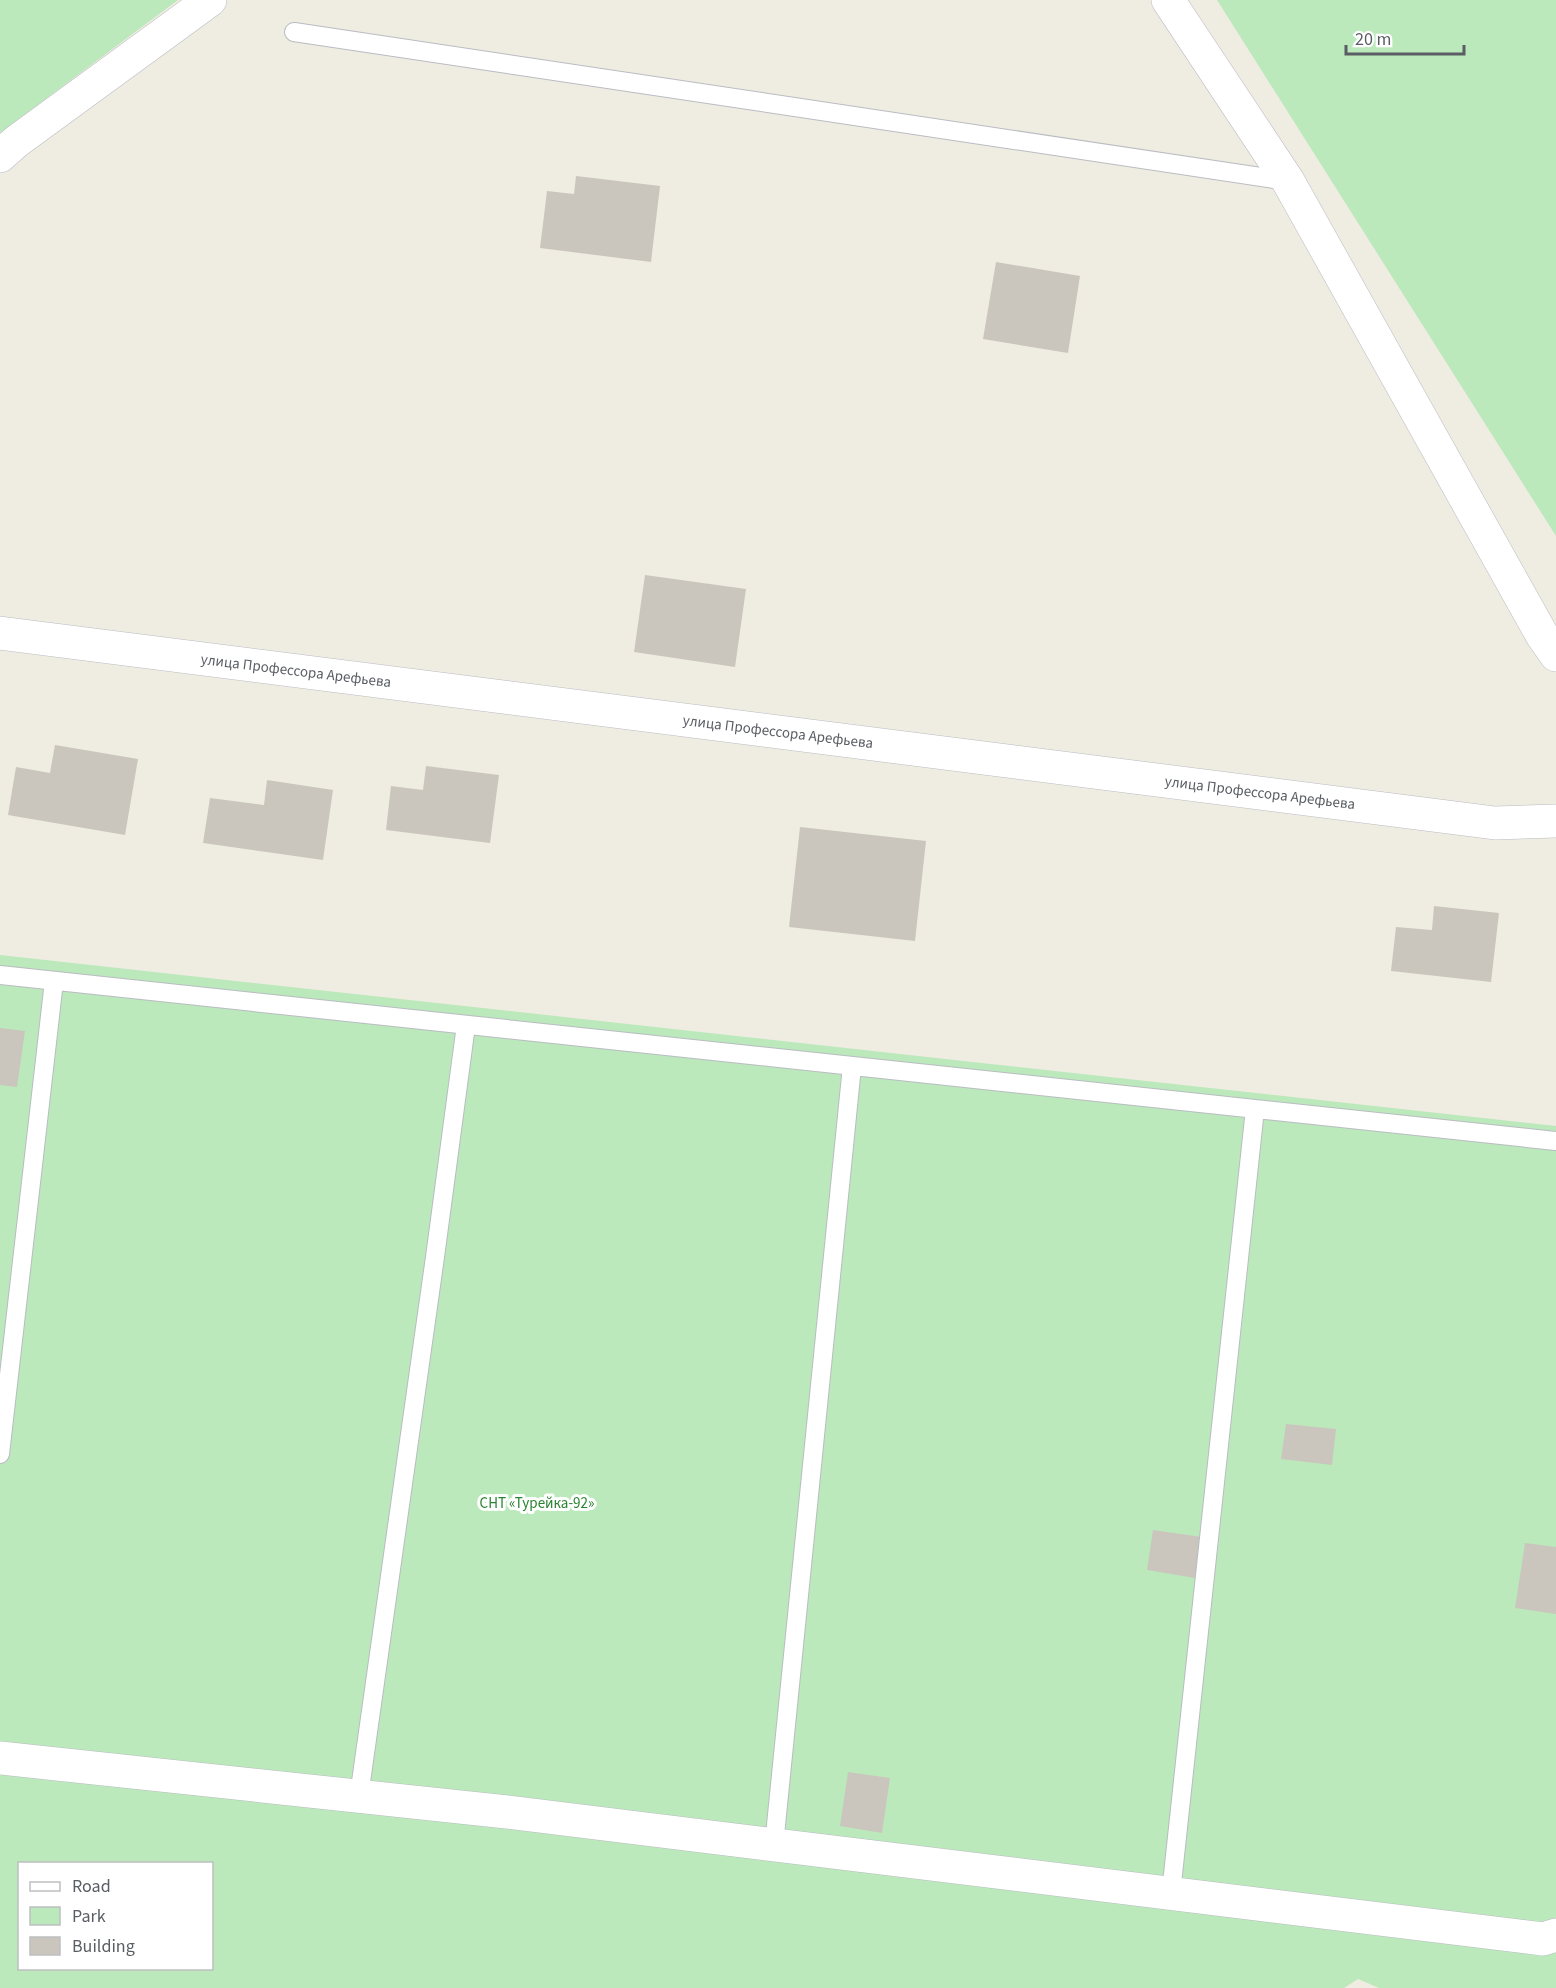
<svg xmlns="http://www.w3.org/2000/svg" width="1556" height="1988" viewBox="0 0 1556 1988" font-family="'Source Sans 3',sans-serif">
<rect width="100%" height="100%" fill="#efece1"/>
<path fill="#bbe9bb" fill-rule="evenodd" d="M 0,0 L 178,0 L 0,133 Z
M 1217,0 L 1556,0 L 1556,536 Z
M 0,955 L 1556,1126 L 1556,1988 L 1379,1988 L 1358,1979 L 1344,1988 L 0,1988 ZM 20,1864 L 212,1864 L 212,1968 L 20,1968 Z"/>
<path fill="#cac6be" d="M 576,176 L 660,186 L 651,262 L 540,248 L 547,191 L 574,194 Z
M 996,262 L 1080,276 L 1068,353 L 983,339 Z
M 645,575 L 746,589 L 735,667 L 634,652 Z
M 55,745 L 138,759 L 125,835 L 8,815 L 16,767 L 50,773 Z
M 426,766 L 499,775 L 490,843 L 386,830 L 391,786 L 423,790 Z
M 267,780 L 333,790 L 323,860 L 203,843 L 210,798 L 264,805 Z
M 800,827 L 926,841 L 915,941 L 789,927 Z
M 1434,906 L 1499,913 L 1491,982 L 1391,971 L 1396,927 L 1432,930 Z
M 0,1028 L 25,1031 L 17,1087 L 0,1085 Z
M 1286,1424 L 1336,1429 L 1332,1465 L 1281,1459 Z
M 1153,1530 L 1202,1537 L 1195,1578 L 1147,1570 Z
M 1525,1543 L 1556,1547 L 1556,1614 L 1515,1608 Z
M 848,1772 L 890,1778 L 882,1833 L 840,1826 Z"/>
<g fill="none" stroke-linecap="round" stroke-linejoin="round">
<g stroke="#b9bcc2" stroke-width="20">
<path id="service" d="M 294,32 L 1288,181
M 0,975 L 1556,1141
M 0,1454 L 54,981
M 359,1796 L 435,1257 L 466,1025
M 774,1845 L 852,1066
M 1171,1893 L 1255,1109"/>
</g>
<g stroke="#b9bcc2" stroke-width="34">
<path id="minor" d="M 0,633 L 1495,823 L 1556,821
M 0,1758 L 507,1812 L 1543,1939 L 1556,1935"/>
</g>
<g stroke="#b9bcc2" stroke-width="34">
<path id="tertiary" d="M 1168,0 L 1288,181 L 1542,635 L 1556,655
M 0,156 L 17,141 L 210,0"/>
</g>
<use href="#service" stroke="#fff" stroke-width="18"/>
<use href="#minor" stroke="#fff" stroke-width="33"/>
<use href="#tertiary" stroke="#fff" stroke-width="33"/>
</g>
<g text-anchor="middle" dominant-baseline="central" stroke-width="6" stroke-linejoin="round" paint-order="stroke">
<g font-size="15" fill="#5a5e64" stroke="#fff">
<text transform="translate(296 671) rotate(7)">улица Профессора Арефьева</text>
<text transform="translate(778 732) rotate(7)">улица Профессора Арефьева</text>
<text transform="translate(1260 793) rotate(7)">улица Профессора Арефьева</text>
</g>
<g font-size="15" fill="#2a8330" stroke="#fff">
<text x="537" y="1503">СНТ «Турейка-92»</text>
</g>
</g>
<rect x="18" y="1862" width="195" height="108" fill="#ffffff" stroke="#bdbfc1" stroke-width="1.5"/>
<rect x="30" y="1882" width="30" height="9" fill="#ffffff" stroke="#bdbfc1" stroke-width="1.5"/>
<text x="72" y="1892" font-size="18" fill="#5a5e64">Road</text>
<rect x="30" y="1907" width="30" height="18" fill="#bbe9bb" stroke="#bdbfc1" stroke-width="1.5"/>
<text x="72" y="1922" font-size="18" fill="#5a5e64">Park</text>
<rect x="30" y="1937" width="30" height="18" fill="#cac6be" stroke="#bdbfc1" stroke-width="1.5"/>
<text x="72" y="1952" font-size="18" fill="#5a5e64">Building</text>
<path d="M1346 45v9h118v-9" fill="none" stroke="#5a5e64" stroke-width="3"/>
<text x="1355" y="45" font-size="18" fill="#5a5e64" stroke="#ffffff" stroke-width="4.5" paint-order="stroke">20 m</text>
</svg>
